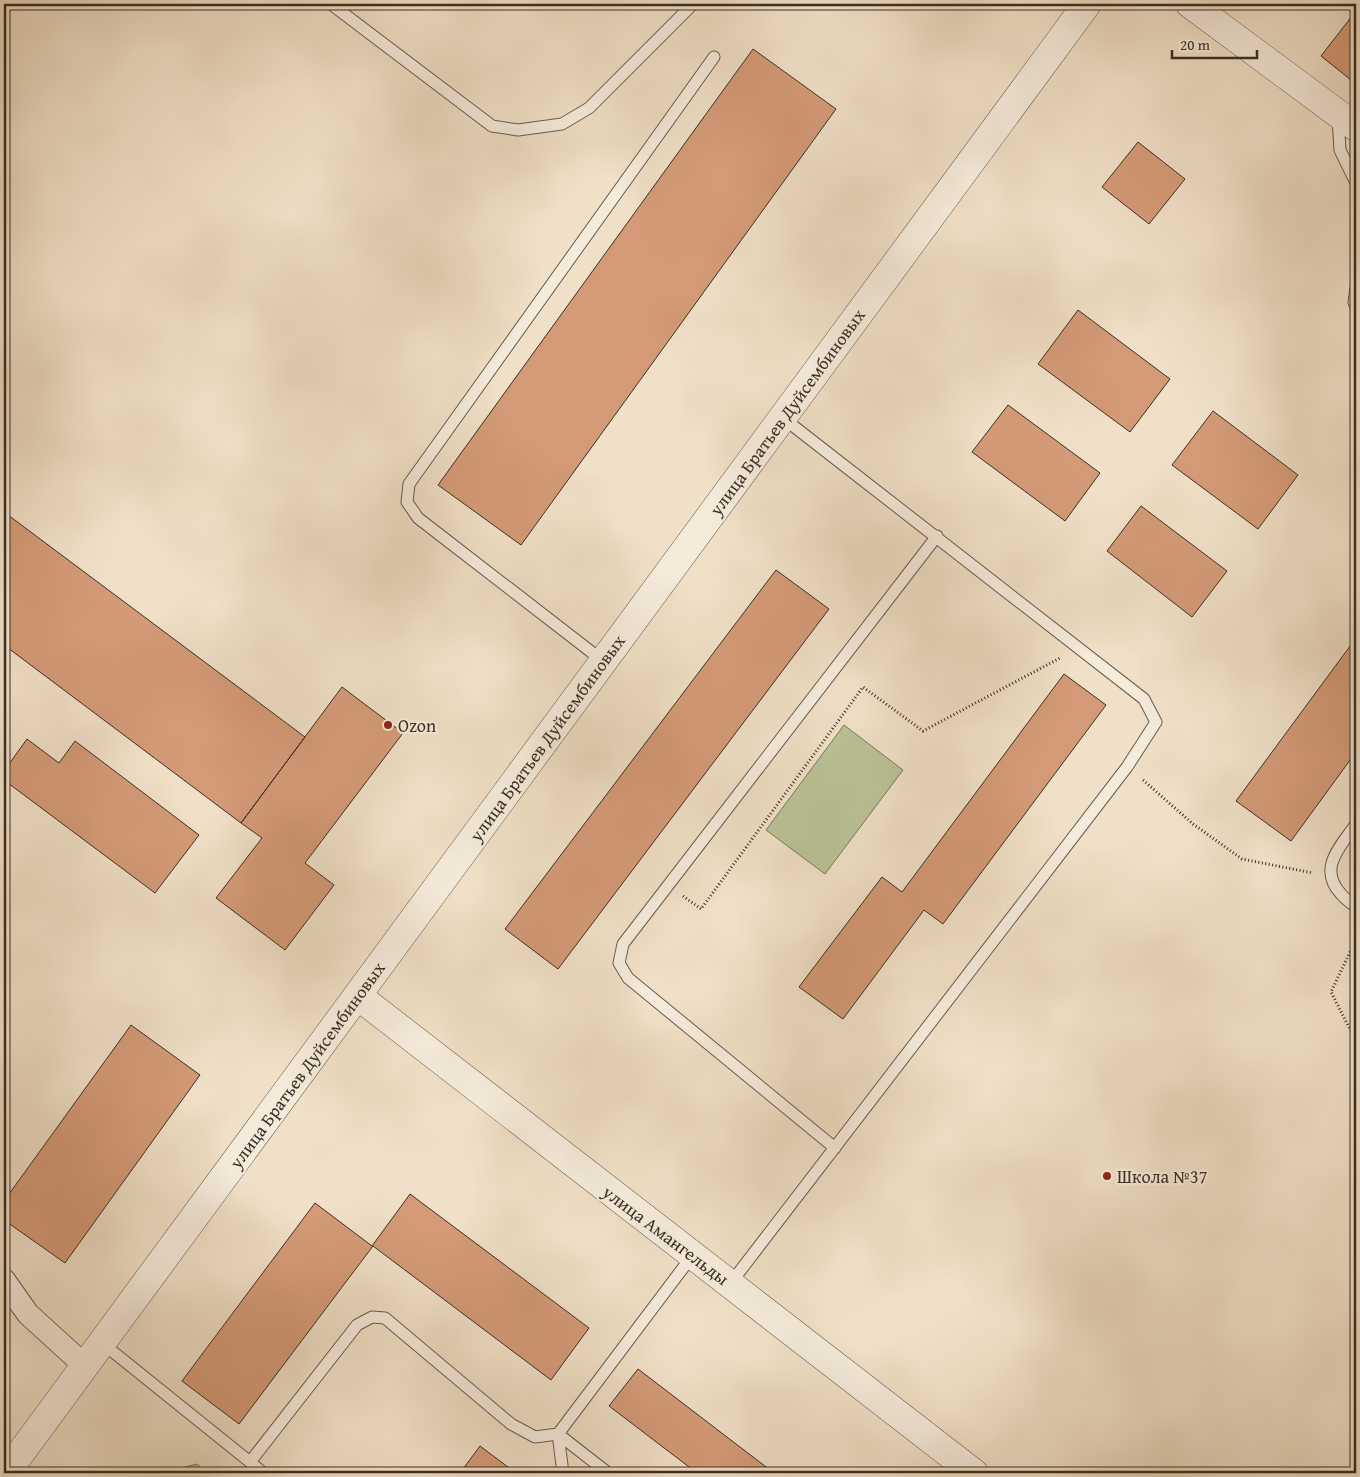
<svg xmlns="http://www.w3.org/2000/svg" width="1360" height="1477" viewBox="0 0 1360 1477" font-family="'Gentium Book Plus',serif">
<rect width="100%" height="100%" fill="#f0e0c7"/>
<filter id="stains"><feTurbulence type="fractalNoise" baseFrequency=".004" numOctaves="4"/><feColorMatrix values="0 0 0 0 .2 0 0 0 0 .09 0 0 0 0 .02 0 0 0 .5 -.17"/></filter>
<radialGradient id="worn" r=".72"><stop offset=".6" stop-color="#630" stop-opacity="0"/><stop offset="1" stop-color="#630" stop-opacity=".3"/></radialGradient>
<path fill="#bac296" stroke="#7a785d" d="M 844,725 L 903,770 L 825,874 L 766,830 Z
M 197,1464 L 208,1473 L 161,1473 Z"/>
<path fill="#d49a77" stroke="#3a2f24" d="M 1356,11 L 1356,84 L 1321,56 Z
M 753,49 L 836,109 L 521,545 L 438,485 Z
M 1138,142 L 1185,179 L 1149,224 L 1102,187 Z
M 1078,310 L 1170,379 L 1130,432 L 1038,364 Z
M 1008,405 L 1100,473 L 1065,521 L 972,452 Z
M 1213,411 L 1298,475 L 1258,529 L 1172,465 Z
M 1141,506 L 1227,571 L 1192,617 L 1107,551 Z
M 4,512 L 305,737 L 241,823 L 4,645 Z
M 776,570 L 829,609 L 558,969 L 505,929 Z
M 1356,638 L 1356,752 L 1291,841 L 1236,801 Z
M 1064,674 L 1106,705 L 943,924 L 924,910 L 843,1019 L 799,987 L 882,877 L 902,892 Z
M 342,687 L 403,733 L 305,863 L 334,885 L 285,950 L 216,898 L 262,838 L 241,823 Z
M 27,739 L 59,763 L 75,741 L 199,835 L 155,893 L 4,780 L 4,771 Z
M 131,1025 L 200,1075 L 65,1263 L 4,1220 L 4,1201 Z
M 410,1194 L 589,1328 L 551,1380 L 373,1246 L 239,1424 L 182,1381 L 315,1203 L 372,1246 Z
M 638,1369 L 774,1473 L 697,1473 L 609,1406 Z
M 480,1446 L 516,1473 L 460,1473 Z"/>
<g fill="none" stroke-linecap="round" stroke-linejoin="round">
<g stroke="#685b4d" stroke-width="13">
<path id="service" d="M 331,4 L 492,126 L 518,130 L 562,124 L 589,108 L 693,4
M 1338,118 L 1340,150 L 1356,183
M 1356,288 L 1354,302 L 1356,307
M 603,661 L 418,518 L 407,502 L 409,484 L 714,57
M 1356,824 C 1341,846 1317,868 1341,894 C 1345,899 1351,903 1356,907
M 835,1148 L 628,978 L 619,963 L 623,944 L 937,536
M 730,1284 L 1127,767 L 1156,722 L 1144,699 L 783,418
M 102,1343 L 250,1462 L 357,1325 L 372,1317 L 385,1318 L 511,1424 L 535,1437 L 558,1434 L 563,1473
M 250,1462 L 263,1473
M 608,1473 L 558,1434 L 692,1256"/>
</g>
<g stroke="#685b4d" stroke-width="24">
<path id="minor" d="M 4,1280 L 28,1314 L 84,1365"/>
</g>
<g stroke="#685b4d" stroke-width="29">
<path id="tertiary" d="M 1190,4 L 1356,127
M 358,996 L 974,1473
M 6,1473 L 1087,4"/>
</g>
<path stroke="#3a2f24" stroke-width="3" stroke-dasharray="1 2.5" stroke-linecap="butt" d="M 1143,780 L 1193,824 L 1242,859 L 1313,873
M 683,896 L 701,909 L 863,687 L 923,731 L 1060,658
M 1356,943 L 1350,952 L 1331,992 L 1356,1041
M 1356,1099 L 1353,1108 L 1356,1112"/>
<use href="#service" stroke="#f5ebdb" stroke-width="11"/>
<use href="#minor" stroke="#f5ebdb" stroke-width="22"/>
<use href="#tertiary" stroke="#f5ebdb" stroke-width="28"/>
</g>
<g fill="#8f2418" stroke="#f5ebdb" stroke-width="2">
<circle cx="388" cy="725" r="5"/>
<circle cx="1107" cy="1176" r="5"/>
</g>
<g text-anchor="middle" dominant-baseline="central" stroke-width="4.5" stroke-linejoin="round" paint-order="stroke">
<g font-size="18" fill="#3a2f24" stroke="#f5ebdb">
<text transform="translate(787 412) rotate(-54)">улица Братьев Дуйсембиновых</text>
<text transform="translate(547 738) rotate(-54)">улица Братьев Дуйсембиновых</text>
<text transform="translate(307 1065) rotate(-54)">улица Братьев Дуйсембиновых</text>
<text transform="translate(666 1235) rotate(37)">улица Амангельды</text>
</g>
<g font-size="18" fill="#3a2f24" stroke="#f5ebdb" text-anchor="start">
<text x="398" y="725">Ozon</text>
<text x="1117" y="1176">Школа №37</text>
</g>
</g>
<rect width="1360" height="1477" fill="none" stroke="#f0e0c7" stroke-width="20"/>
<rect x="5" y="5" width="1350" height="1467" fill="none" stroke="#3a2f24" stroke-width="2.5"/>
<rect x="10" y="10" width="1340" height="1457" fill="none" stroke="#3a2f24"/>
<path d="M1172 50v8h85v-8" fill="none" stroke="#3a2f24" stroke-width="2.5"/>
<text x="1180" y="50" font-size="15" fill="#3a2f24" stroke="#f5ebdb" stroke-width="4" paint-order="stroke">20 m</text>
<rect width="100%" height="100%" filter="url(#stains)"/>
<rect width="100%" height="100%" fill="url(#worn)"/>
</svg>
